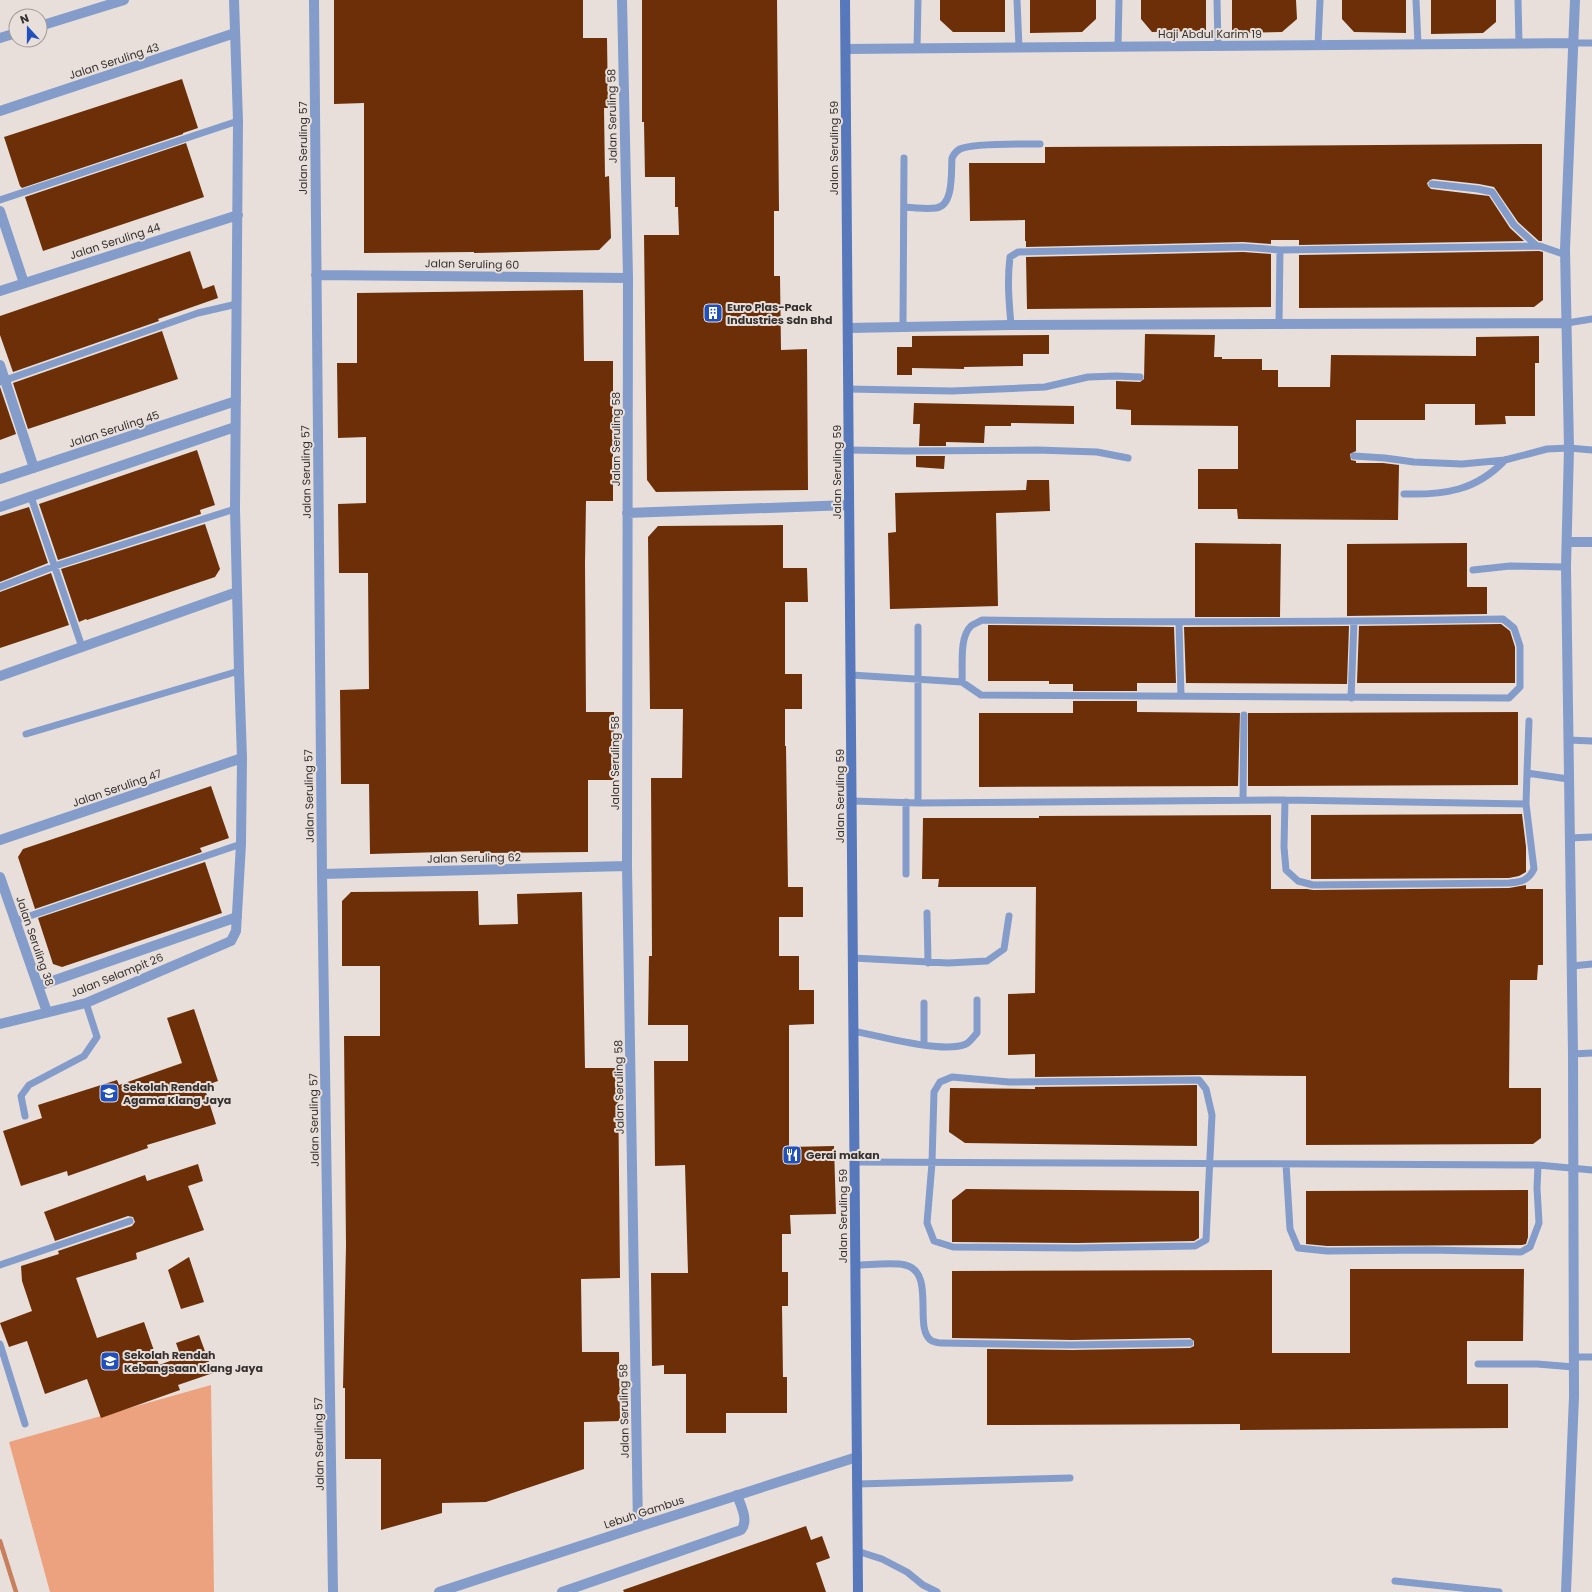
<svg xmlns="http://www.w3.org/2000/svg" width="1592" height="1592" viewBox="0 0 1592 1592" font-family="Poppins,sans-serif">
<rect width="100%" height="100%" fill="#e8dfda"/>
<path fill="#eca27f" d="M 211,1385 L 214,1592 L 50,1592 L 9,1442 Z"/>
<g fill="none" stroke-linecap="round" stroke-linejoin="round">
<path stroke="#c7805d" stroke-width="4.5" d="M 0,1541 L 16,1592"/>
</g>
<path fill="#6d2f08" d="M 334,0 L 583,0 L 583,38 L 607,38 L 608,108 L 604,108 L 605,177 L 609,176 L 611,238 L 599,250 L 474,253 L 474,252 L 364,253 L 364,103 L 334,104 Z
M 642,0 L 777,0 L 779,211 L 774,211 L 774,276 L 780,276 L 781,350 L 807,349 L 808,490 L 656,492 L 647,480 L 644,235 L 679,235 L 678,207 L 675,207 L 675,177 L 645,177 L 644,122 L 642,122 Z
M 940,0 L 1005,0 L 1005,32 L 953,32 L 940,20 Z
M 1030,0 L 1096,0 L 1096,19 L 1082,32 L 1030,33 Z
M 1141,0 L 1206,0 L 1206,31 L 1152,32 L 1141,19 Z
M 1232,0 L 1296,0 L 1297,19 L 1282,32 L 1232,33 Z
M 1342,0 L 1406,0 L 1406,33 L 1354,32 L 1342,19 Z
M 1431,0 L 1496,0 L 1496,22 L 1483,33 L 1431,34 Z
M 182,79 L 198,128 L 183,133 L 183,134 L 22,188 L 20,186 L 4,137 Z
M 186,143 L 204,197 L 43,251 L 25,197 Z
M 1542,144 L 1542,241 L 1539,241 L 1518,222 L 1494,187 L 1479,184 L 1433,179 L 1430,180 L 1427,183 L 1428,186 L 1431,189 L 1489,196 L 1510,228 L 1524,241 L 1299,245 L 1299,240 L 1271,240 L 1271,244 L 1243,242 L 1026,247 L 1026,241 L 1025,241 L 1025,220 L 970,221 L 969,163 L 1045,163 L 1045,147 Z
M 190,251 L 203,289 L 214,285 L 218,298 L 158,319 L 159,321 L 13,372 L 0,335 L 0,316 Z
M 1539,251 L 1543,252 L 1543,300 L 1534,307 L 1299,308 L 1299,255 Z
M 1243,252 L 1271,254 L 1271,307 L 1027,309 L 1026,257 Z
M 583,290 L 584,361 L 613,361 L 613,501 L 586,501 L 585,564 L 586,712 L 614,712 L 614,780 L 588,780 L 588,852 L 480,853 L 480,851 L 370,854 L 369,784 L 341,784 L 340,690 L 369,689 L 368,573 L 339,573 L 338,504 L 366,503 L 366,437 L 338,438 L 337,363 L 357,363 L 357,293 Z
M 162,331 L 178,379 L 28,429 L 13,383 Z
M 1145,334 L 1215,335 L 1214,357 L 1222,357 L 1222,359 L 1262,359 L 1262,370 L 1278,370 L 1278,387 L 1330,387 L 1331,355 L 1476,356 L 1476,337 L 1539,336 L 1539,363 L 1535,363 L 1535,416 L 1505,416 L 1506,424 L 1475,425 L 1475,404 L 1425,404 L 1425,420 L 1356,420 L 1356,451 L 1350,454 L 1351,460 L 1356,461 L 1356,463 L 1383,463 L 1399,465 L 1398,520 L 1238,519 L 1237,509 L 1198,509 L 1198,469 L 1238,469 L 1238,426 L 1131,425 L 1131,410 L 1116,409 L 1116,381 L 1140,382 L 1144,379 Z
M 1049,335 L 1049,354 L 1023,354 L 1023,366 L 964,367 L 964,369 L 912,368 L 912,375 L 897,375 L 897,347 L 912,347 L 912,336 Z
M 0,387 L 16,434 L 0,440 Z
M 914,403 L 1074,406 L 1074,424 L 1011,423 L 1011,426 L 985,426 L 984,443 L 946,442 L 946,446 L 919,446 L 920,424 L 913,424 Z
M 197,450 L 215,505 L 200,510 L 201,514 L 58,560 L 39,504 Z
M 916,456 L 945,456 L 944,469 L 916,467 Z
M 1027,480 L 1049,480 L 1050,511 L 996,513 L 998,606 L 890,609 L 888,533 L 896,532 L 895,493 L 1026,490 Z
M 29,507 L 48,563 L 0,582 L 0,516 Z
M 205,524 L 220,569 L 215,577 L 87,620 L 86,619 L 79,622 L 61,569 Z
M 783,525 L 783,568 L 807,568 L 808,602 L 785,602 L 785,674 L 802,674 L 802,709 L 785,709 L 785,746 L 786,746 L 788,887 L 803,887 L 803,917 L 779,917 L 779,956 L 799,956 L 799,990 L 814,990 L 814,1024 L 789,1025 L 789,1147 L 834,1146 L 836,1214 L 790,1215 L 791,1234 L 782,1234 L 782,1272 L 788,1272 L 788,1306 L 782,1306 L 783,1377 L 787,1377 L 787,1413 L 726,1413 L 726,1433 L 686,1433 L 686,1374 L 664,1374 L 664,1365 L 652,1366 L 651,1273 L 688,1273 L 685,1165 L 655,1166 L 654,1061 L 688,1061 L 688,1025 L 648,1025 L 649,956 L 652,956 L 651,778 L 682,778 L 683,709 L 650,709 L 648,537 L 658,526 Z
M 1195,543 L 1281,544 L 1280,617 L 1195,617 Z
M 1467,543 L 1467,587 L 1487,587 L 1487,614 L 1347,616 L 1347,544 Z
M 51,573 L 69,625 L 0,648 L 0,592 Z
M 1501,624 L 1510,631 L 1515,647 L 1515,683 L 1357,683 L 1359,626 Z
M 988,625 L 1174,627 L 1176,683 L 1137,683 L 1137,691 L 1073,691 L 1073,684 L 1049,684 L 1049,681 L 988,681 Z
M 1349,626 L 1347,684 L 1186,683 L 1184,627 Z
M 1073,701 L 1137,701 L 1137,712 L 1240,713 L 1238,786 L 979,787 L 979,713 L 1073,713 Z
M 1518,712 L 1518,785 L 1248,786 L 1248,713 Z
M 211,786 L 229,838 L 200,848 L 202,852 L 35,909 L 18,857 L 23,849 Z
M 1522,814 L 1526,847 L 1526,872 L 1519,876 L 1509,878 L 1311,879 L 1311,815 Z
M 1271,815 L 1271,889 L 1307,889 L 1313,890 L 1509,888 L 1526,885 L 1526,889 L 1543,889 L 1543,965 L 1538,965 L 1537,980 L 1510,980 L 1509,1088 L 1541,1088 L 1541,1138 L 1533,1144 L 1306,1145 L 1306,1076 L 1199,1075 L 1035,1077 L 1035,1054 L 1008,1055 L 1008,994 L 1035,993 L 1036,887 L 938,887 L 939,879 L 922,879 L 923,818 L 1039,818 L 1039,816 Z
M 205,862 L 222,913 L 62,967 L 53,964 L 38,918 Z
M 478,891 L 479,925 L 518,924 L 517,894 L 582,892 L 585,1068 L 618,1068 L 620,1278 L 581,1279 L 582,1352 L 619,1352 L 620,1421 L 584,1422 L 584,1469 L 486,1502 L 442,1503 L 442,1513 L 381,1530 L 381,1459 L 345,1459 L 345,1388 L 343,1388 L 346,1246 L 344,1036 L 380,1036 L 380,966 L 342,966 L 342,901 L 351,892 Z
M 194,1009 L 218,1081 L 204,1086 L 216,1124 L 147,1145 L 148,1148 L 68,1176 L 67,1171 L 21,1186 L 3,1131 L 42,1118 L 38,1105 L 117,1080 L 119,1085 L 182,1063 L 167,1018 Z
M 1197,1085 L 1197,1146 L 965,1143 L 949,1132 L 950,1088 L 1035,1089 L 1035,1087 Z
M 198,1164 L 203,1181 L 188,1186 L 204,1230 L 136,1253 L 137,1259 L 76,1278 L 97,1338 L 144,1322 L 159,1365 L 181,1357 L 176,1343 L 199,1335 L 213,1373 L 178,1385 L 180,1390 L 101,1418 L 87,1379 L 45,1394 L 27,1341 L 9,1347 L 0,1323 L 32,1311 L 22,1281 L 21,1266 L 59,1254 L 58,1251 L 132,1226 L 135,1222 L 133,1217 L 128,1216 L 55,1241 L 44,1212 L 145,1175 L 147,1181 Z
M 966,1189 L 1199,1191 L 1199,1238 L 1194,1241 L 1077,1243 L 954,1242 L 952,1242 L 952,1200 Z
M 1528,1190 L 1528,1237 L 1526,1244 L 1522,1245 L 1327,1246 L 1306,1244 L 1306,1191 Z
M 189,1257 L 204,1302 L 181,1309 L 168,1270 Z
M 1350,1269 L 1524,1269 L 1523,1341 L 1467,1341 L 1467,1384 L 1508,1384 L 1508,1428 L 1240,1430 L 1240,1424 L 987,1425 L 987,1349 L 1072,1350 L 1190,1348 L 1194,1346 L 1194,1341 L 1190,1338 L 1072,1340 L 952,1338 L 952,1271 L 1272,1270 L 1272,1353 L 1350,1353 Z
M 806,1526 L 811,1540 L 822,1536 L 830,1558 L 816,1563 L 826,1592 L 624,1592 L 623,1590 Z"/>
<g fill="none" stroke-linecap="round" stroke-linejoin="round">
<path stroke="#849cc9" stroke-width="7" d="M 1017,0 L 1019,47
M 1217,0 L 1218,45
M 1416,0 L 1418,44
M 1518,0 L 1519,43
M 1574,43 L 1592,43
M 1318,45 L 1320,0
M 1118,46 L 1119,0
M 917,48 L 918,0
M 1432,184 L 1478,189 L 1492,192 L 1514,225 L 1537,246
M 0,200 L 238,121
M 904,207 C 914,208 926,209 936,208 C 954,206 951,172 952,158 C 954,154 956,151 960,149 C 972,143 1024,144 1040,144
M 1567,323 L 1592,319
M 1279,324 L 1280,250
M 1011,325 C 1009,301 1007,281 1010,257 L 1018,252 L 1243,247 L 1280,250 L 1540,246 L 1566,255
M 903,327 L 904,158
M 0,382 L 198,313 L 237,304
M 848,389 L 952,391 L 1045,387 L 1088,377 L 1116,376 L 1140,377
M 849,450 L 907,451 L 1037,450 L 1097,452 L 1128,458
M 1354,456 L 1385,458 L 1414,462 L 1462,464 L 1505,460 L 1547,449 L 1569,448 L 1592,450
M 1404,494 C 1444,495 1476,491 1505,460
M 31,497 L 82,647
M 1473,570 L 1510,566 L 1566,567
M 0,587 L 55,566 L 235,509
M 1179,622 L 1181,696
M 918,627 L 918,803
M 851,675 L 962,682 L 981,695 L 1509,698 L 1520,687 L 1520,646 L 1514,628 L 1503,619 C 1329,622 1156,623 982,620 C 979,622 973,624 971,626 C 959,637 963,666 962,682
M 1351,698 L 1354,622
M 26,734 L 239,671
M 1568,740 L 1592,741
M 1527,773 L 1529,721
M 1243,800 L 1244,715
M 1285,800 L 1284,847 L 1286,870 L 1298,881 L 1313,885 L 1509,883 C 1521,882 1528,881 1534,869 L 1526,804 L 1527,773 L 1568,779
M 852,801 L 918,803 L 1285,800 L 1526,804
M 1569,838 L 1592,837
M 906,874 L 906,802
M 927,913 L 928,963
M 15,921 L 241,844
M 853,958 L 948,963 L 987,961 L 1004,949 L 1009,916
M 1572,966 L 1592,964
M 924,1003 L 924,1045
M 853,1031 C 880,1036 943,1054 966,1044 C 970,1042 974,1036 977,1033 L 977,1000
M 1573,1054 L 1592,1053
M 952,1077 L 1009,1082 L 1199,1080 L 1206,1089 L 1212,1115 L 1206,1240 L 1195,1246 L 1077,1248 L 953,1247 L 934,1241 L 927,1223 L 932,1163 L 934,1092 L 940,1082 Z
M 25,1116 L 21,1096 L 29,1085 L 84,1056 L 97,1037 L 86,1003
M 854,1162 L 1538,1165 L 1592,1170
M 1286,1164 L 1290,1229 L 1298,1248 L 1327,1251 L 1430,1250 L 1521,1252 L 1530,1247 L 1539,1223 L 1537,1188 L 1538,1165
M 0,1265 L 130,1221
M 855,1265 C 868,1265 894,1262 905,1265 C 937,1272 912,1330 932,1341 C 935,1342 939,1343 941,1343 L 1072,1345 L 1190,1343
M 0,1344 L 25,1424
M 1574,1357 L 1592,1357
M 1478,1364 L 1537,1364 L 1574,1367
M 858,1484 L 1070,1478
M 857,1551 L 882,1559 L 907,1572 L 923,1585 L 937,1592
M 1395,1581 L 1499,1592"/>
<path stroke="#849cc9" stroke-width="10" d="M 314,0 L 322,874 L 333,1592
M 622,0 L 628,278 L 627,866 L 638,1527
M 40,26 L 124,0
M 0,38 L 16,33
M 846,49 L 1574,43
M 0,111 L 235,33
M 0,211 L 24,283
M 316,275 L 628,278
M 0,291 L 238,215
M 848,328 L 1011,325 L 1567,323
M 0,365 L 34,468
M 0,479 L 236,401
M 0,507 L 235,427
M 627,513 L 849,505
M 1567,542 L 1592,542
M 0,676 L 237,592
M 0,840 L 242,758
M 322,874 L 627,866
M 0,877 L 47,1012
M 38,986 L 237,917
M 0,1024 L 86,1003 L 231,941 L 236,931 L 241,844 L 242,758 L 239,671 L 235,509 L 238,121 L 234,0
M 562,1592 L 741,1530 C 749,1521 741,1506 737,1495
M 1566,1592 L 1574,1397 L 1573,1054 L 1566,567 L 1569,448 L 1565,249 L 1575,0"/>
<path stroke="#849cc9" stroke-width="10" d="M 439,1592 L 638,1527 L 857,1457"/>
<path stroke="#5778ba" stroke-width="10" d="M 845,0 L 858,1592"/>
</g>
<defs>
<g id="building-square" transform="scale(1)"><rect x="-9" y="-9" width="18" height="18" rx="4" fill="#2050bd" stroke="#e8dfda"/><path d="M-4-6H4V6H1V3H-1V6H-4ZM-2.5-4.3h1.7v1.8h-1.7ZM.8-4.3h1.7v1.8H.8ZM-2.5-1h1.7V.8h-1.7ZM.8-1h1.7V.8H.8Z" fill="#fff"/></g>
<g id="school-square" transform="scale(1)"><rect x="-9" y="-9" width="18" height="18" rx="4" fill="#2050bd" stroke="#e8dfda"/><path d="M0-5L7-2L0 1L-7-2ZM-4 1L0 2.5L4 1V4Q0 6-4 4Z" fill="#fff"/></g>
<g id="restaurant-square" transform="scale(1)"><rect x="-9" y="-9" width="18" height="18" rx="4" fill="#2050bd" stroke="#e8dfda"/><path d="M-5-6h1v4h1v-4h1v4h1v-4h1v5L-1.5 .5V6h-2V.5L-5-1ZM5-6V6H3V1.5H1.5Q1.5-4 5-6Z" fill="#fff"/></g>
</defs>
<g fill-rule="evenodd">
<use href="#building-square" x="713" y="313"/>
<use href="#school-square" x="109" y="1093"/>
<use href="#restaurant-square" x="792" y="1155"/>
<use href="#school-square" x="110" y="1361"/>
</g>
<g text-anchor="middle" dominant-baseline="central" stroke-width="4" stroke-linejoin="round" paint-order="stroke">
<g font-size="11" fill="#35312f" stroke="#e8dfda">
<text x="1210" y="34">Haji Abdul Karim 19</text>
<text transform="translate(114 61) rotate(-18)">Jalan Seruling 43</text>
<text transform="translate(612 116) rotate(-91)">Jalan Seruling 58</text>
<text transform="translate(303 148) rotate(-90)">Jalan Seruling 57</text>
<text transform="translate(834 148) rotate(-90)">Jalan Seruling 59</text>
<text transform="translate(115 241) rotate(-18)">Jalan Seruling 44</text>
<text transform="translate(472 264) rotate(1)">Jalan Seruling 60</text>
<text transform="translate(114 429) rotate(-18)">Jalan Seruling 45</text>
<text transform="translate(616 439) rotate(-90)">Jalan Seruling 58</text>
<text transform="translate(306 472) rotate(-91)">Jalan Seruling 57</text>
<text transform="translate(837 472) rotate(-90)">Jalan Seruling 59</text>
<text transform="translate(615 763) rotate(-90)">Jalan Seruling 58</text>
<text transform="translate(117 788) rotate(-19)">Jalan Seruling 47</text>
<text transform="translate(309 796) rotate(-91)">Jalan Seruling 57</text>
<text transform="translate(840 796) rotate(-90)">Jalan Seruling 59</text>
<text transform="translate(474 858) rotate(-1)">Jalan Seruling 62</text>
<text transform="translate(35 941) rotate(71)">Jalan Seruling 38</text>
<text transform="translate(117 975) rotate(-22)">Jalan Selampit 26</text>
<text transform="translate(619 1087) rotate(-91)">Jalan Seruling 58</text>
<text transform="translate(314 1120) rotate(-91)">Jalan Seruling 57</text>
<text transform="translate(843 1216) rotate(-90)">Jalan Seruling 59</text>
<text transform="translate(624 1411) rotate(-91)">Jalan Seruling 58</text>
<text transform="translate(319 1444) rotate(-91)">Jalan Seruling 57</text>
<text transform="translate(644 1512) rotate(-18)">Lebuh Gambus</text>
</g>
<g font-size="11" font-weight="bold" fill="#35312f" stroke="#e8dfda" text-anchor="start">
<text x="727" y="307">Euro Plas-Pack<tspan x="727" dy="13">Industries Sdn Bhd</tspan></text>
<text x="123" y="1087">Sekolah Rendah<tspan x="123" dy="13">Agama Klang Jaya</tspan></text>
<text x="806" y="1155">Gerai makan</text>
<text x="124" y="1355">Sekolah Rendah<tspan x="124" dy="13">Kebangsaan Klang Jaya</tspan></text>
</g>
</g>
<g transform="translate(28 28) rotate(339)"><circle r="19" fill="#e8dfda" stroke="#a09996"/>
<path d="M0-3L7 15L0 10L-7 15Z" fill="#2050bd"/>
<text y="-6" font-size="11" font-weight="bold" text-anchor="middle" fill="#35312f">N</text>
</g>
</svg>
